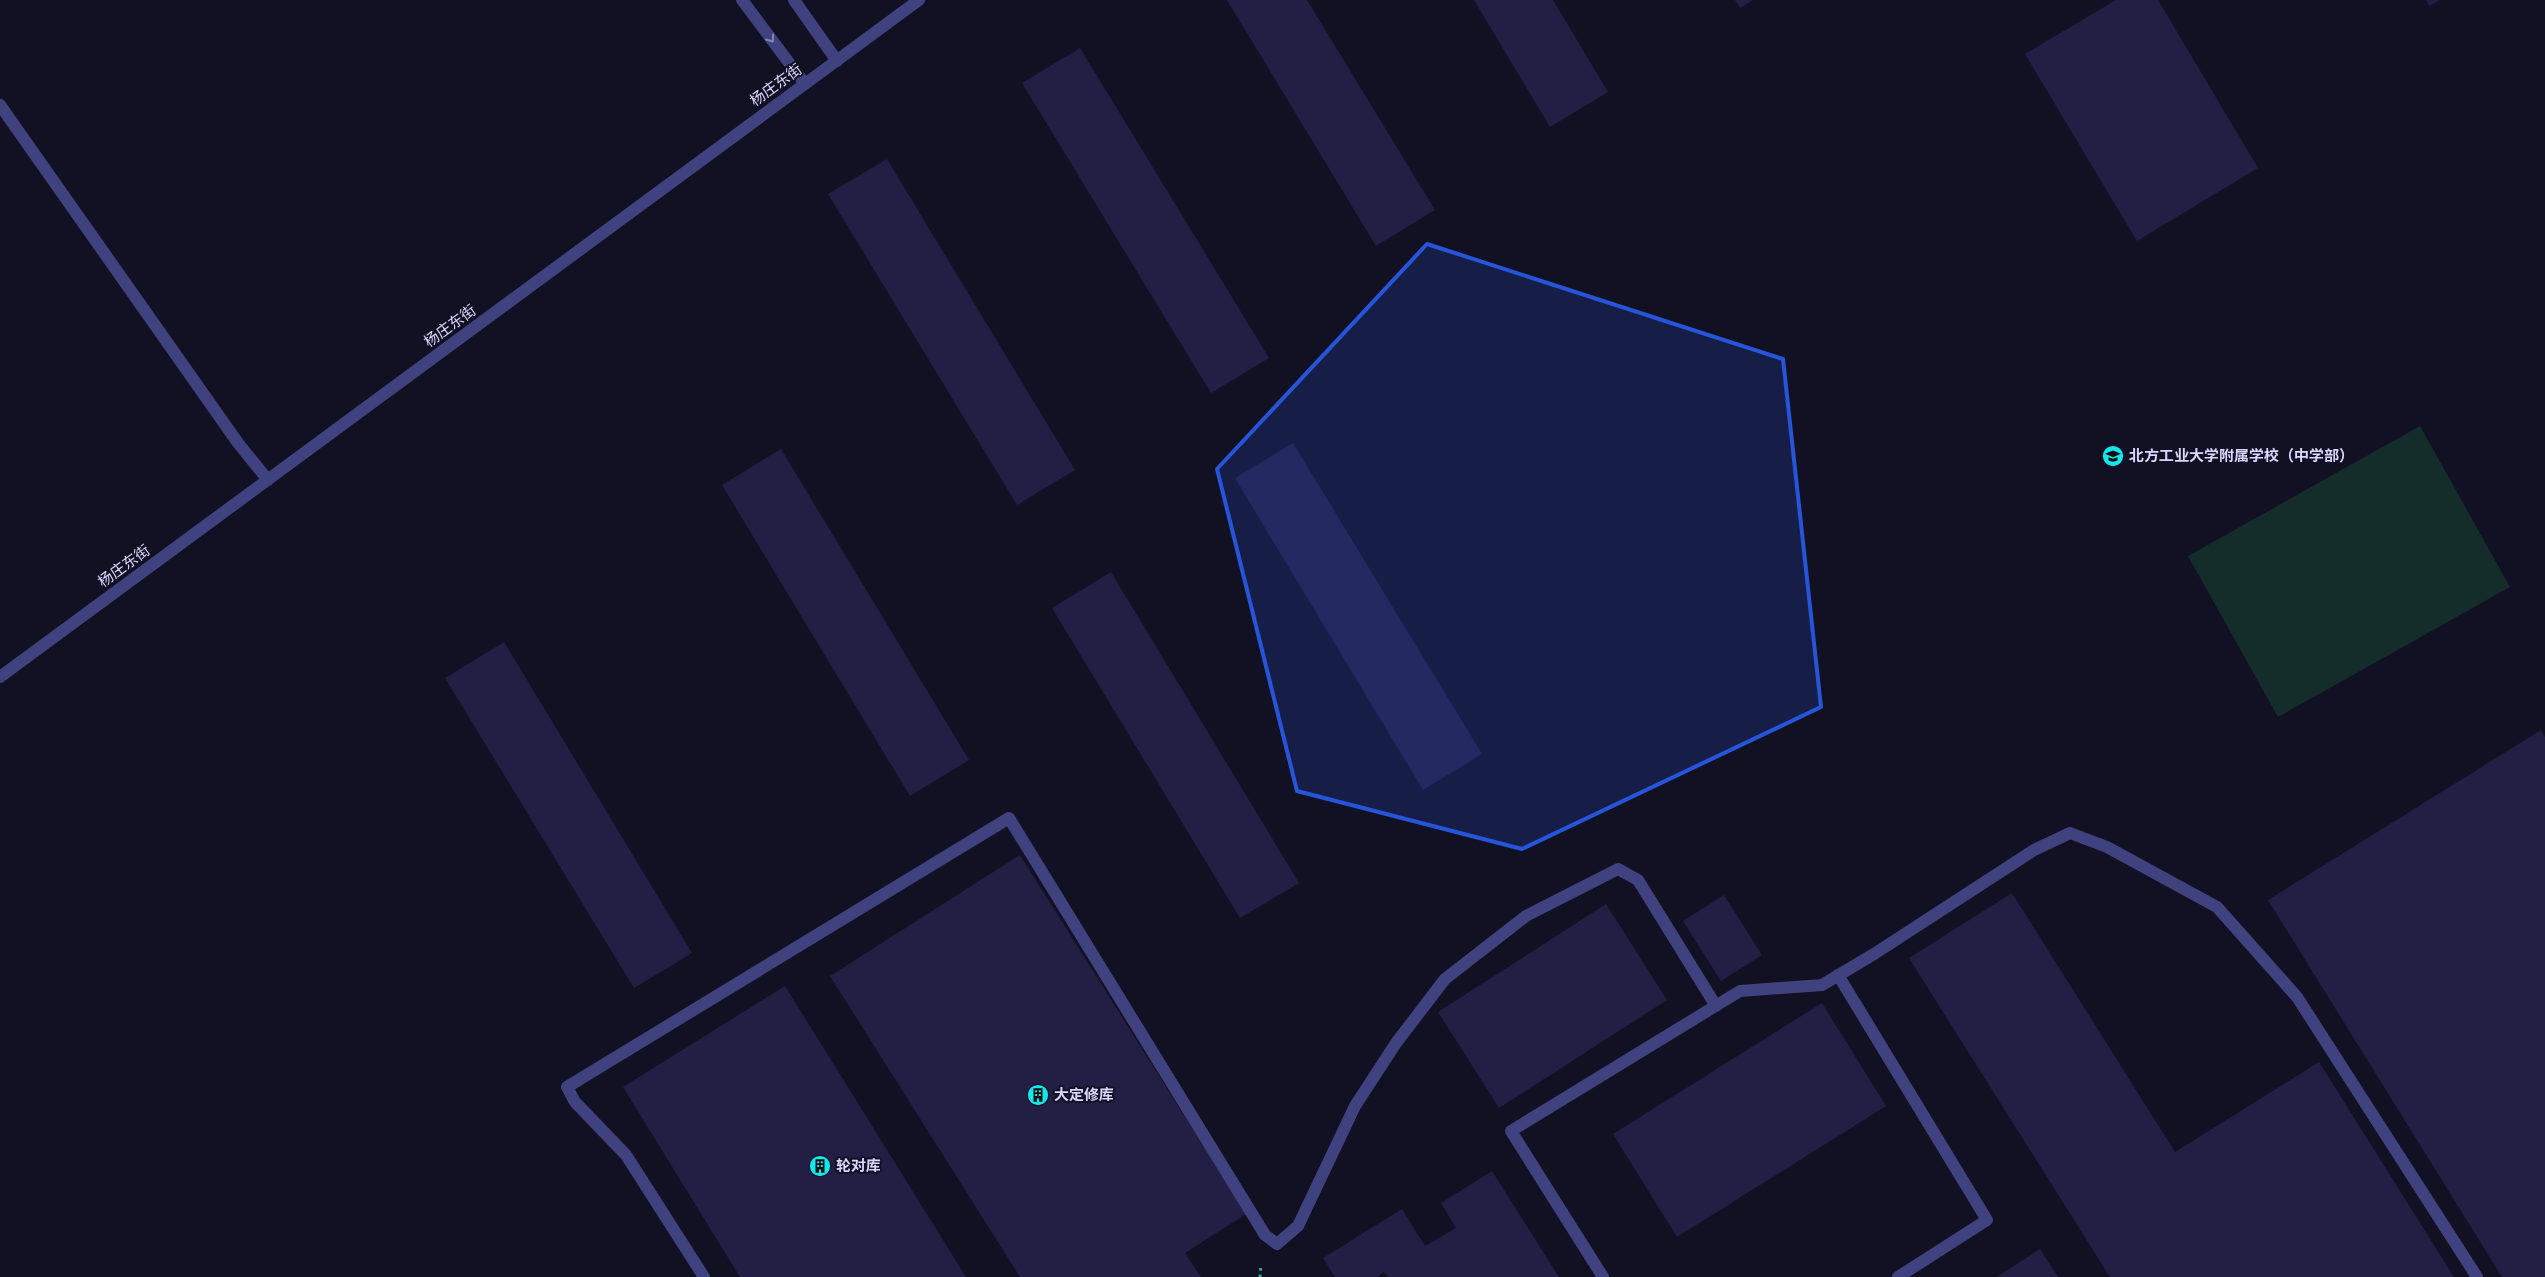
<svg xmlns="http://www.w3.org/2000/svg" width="2545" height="1277" viewBox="0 0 2545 1277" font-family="'DM Sans','Noto Sans SC',sans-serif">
<rect width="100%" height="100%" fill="#121124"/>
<path fill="#142d2a" d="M 2420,426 L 2510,587 L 2278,717 L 2188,556 Z"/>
<path fill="#231e43" d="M 1227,0 L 1307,0 L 1435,210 L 1376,246 Z
M 1474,0 L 1553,0 L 1608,92 L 1550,127 Z
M 1735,0 L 1753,0 L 1740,8 Z
M 2116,0 L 2158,0 L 2258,168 L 2137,241 L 2025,54 Z
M 2426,0 L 2440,0 L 2429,6 Z
M 1080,48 L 1269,358 L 1211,393 L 1022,83 Z
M 887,159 L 1075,470 L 1017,505 L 828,194 Z
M 1293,443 L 1482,754 L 1423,790 L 1235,478 Z
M 781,449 L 969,760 L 910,796 L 722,485 Z
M 1111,572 L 1299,883 L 1240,918 L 1052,608 Z
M 504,642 L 692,953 L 634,988 L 445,678 Z
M 2541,730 L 2545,737 L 2545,1277 L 2502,1277 L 2268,900 Z
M 1020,855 L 1246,1214 L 1185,1253 L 1201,1277 L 1020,1277 L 830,976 Z
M 2012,893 L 2175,1152 L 2319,1062 L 2454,1277 L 2110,1277 L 1909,958 Z
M 1724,895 L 1762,955 L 1721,981 L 1683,921 Z
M 1606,904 L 1667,1000 L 1499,1108 L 1438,1012 Z
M 785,986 L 966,1277 L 740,1277 L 623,1087 Z
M 1822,1003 L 1886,1106 L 1677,1237 L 1613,1134 Z
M 1492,1171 L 1559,1277 L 1388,1277 L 1384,1272 L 1377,1277 L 1335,1277 L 1323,1258 L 1402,1209 L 1425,1246 L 1456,1228 L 1441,1203 Z
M 2040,1249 L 2058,1277 L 1997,1277 Z"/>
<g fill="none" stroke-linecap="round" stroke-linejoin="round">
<path stroke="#39ad9c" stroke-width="3" stroke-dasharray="2.5 4" stroke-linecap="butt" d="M 1260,1277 L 1261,1265"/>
<path stroke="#40427f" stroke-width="12" d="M 742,0 L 805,84
M 794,0 L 837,61
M 0,105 L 238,443 L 268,480
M 0,677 L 919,0
M 1838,975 L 1987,1220 L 1898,1277
M 704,1277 L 626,1155 L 575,1102 L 567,1087 L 1009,818 L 1265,1235 L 1277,1244 L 1298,1226 L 1355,1106 L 1396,1043 L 1445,979 L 1526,916 L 1618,869 L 1638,880 L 1716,1006
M 1603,1277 L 1511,1131 L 1740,991 L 1822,985 L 1874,954 L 2034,850 L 2070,833 L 2107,847 L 2217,907 L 2297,997 L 2477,1277"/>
</g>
<defs><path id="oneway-chevron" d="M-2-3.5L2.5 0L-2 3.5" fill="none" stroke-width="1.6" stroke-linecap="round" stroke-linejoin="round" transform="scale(1.25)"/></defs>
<use stroke="#8485b7" href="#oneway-chevron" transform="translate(771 39) rotate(54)"/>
<path fill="#2655da" fill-opacity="0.2" stroke="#2655da" stroke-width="4" stroke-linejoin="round" d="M 1427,244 L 1783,359 L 1821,707 L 1522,849 L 1297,791 L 1217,469 Z"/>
<defs>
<g id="school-disc" transform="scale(1.125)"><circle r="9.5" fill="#14e7eb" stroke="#121124"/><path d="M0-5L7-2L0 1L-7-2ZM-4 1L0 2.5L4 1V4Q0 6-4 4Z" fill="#111"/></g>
<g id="building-disc" transform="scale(1.125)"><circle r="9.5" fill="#14e7eb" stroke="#121124"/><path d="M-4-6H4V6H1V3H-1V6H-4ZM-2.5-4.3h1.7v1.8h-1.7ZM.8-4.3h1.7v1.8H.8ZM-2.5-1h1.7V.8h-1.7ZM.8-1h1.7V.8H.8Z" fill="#111"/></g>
</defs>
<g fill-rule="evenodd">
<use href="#school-disc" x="2113" y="456"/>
<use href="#building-disc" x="1038" y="1095"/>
<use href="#building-disc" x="820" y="1166"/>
</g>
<g text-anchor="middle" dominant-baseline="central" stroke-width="4" stroke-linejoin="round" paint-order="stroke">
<g font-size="15" fill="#d8d7fc" stroke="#121124">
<text transform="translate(776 85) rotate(-36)">杨庄东街</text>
<text transform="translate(450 326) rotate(-36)">杨庄东街</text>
<text transform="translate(124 566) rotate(-36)">杨庄东街</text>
</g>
<g font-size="15" font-weight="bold" fill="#d8d7fc" stroke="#121124" text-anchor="start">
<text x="2129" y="456">北方工业大学附属学校（中学部）</text>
<text x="1054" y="1095">大定修库</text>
<text x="836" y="1166">轮对库</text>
</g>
</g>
</svg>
